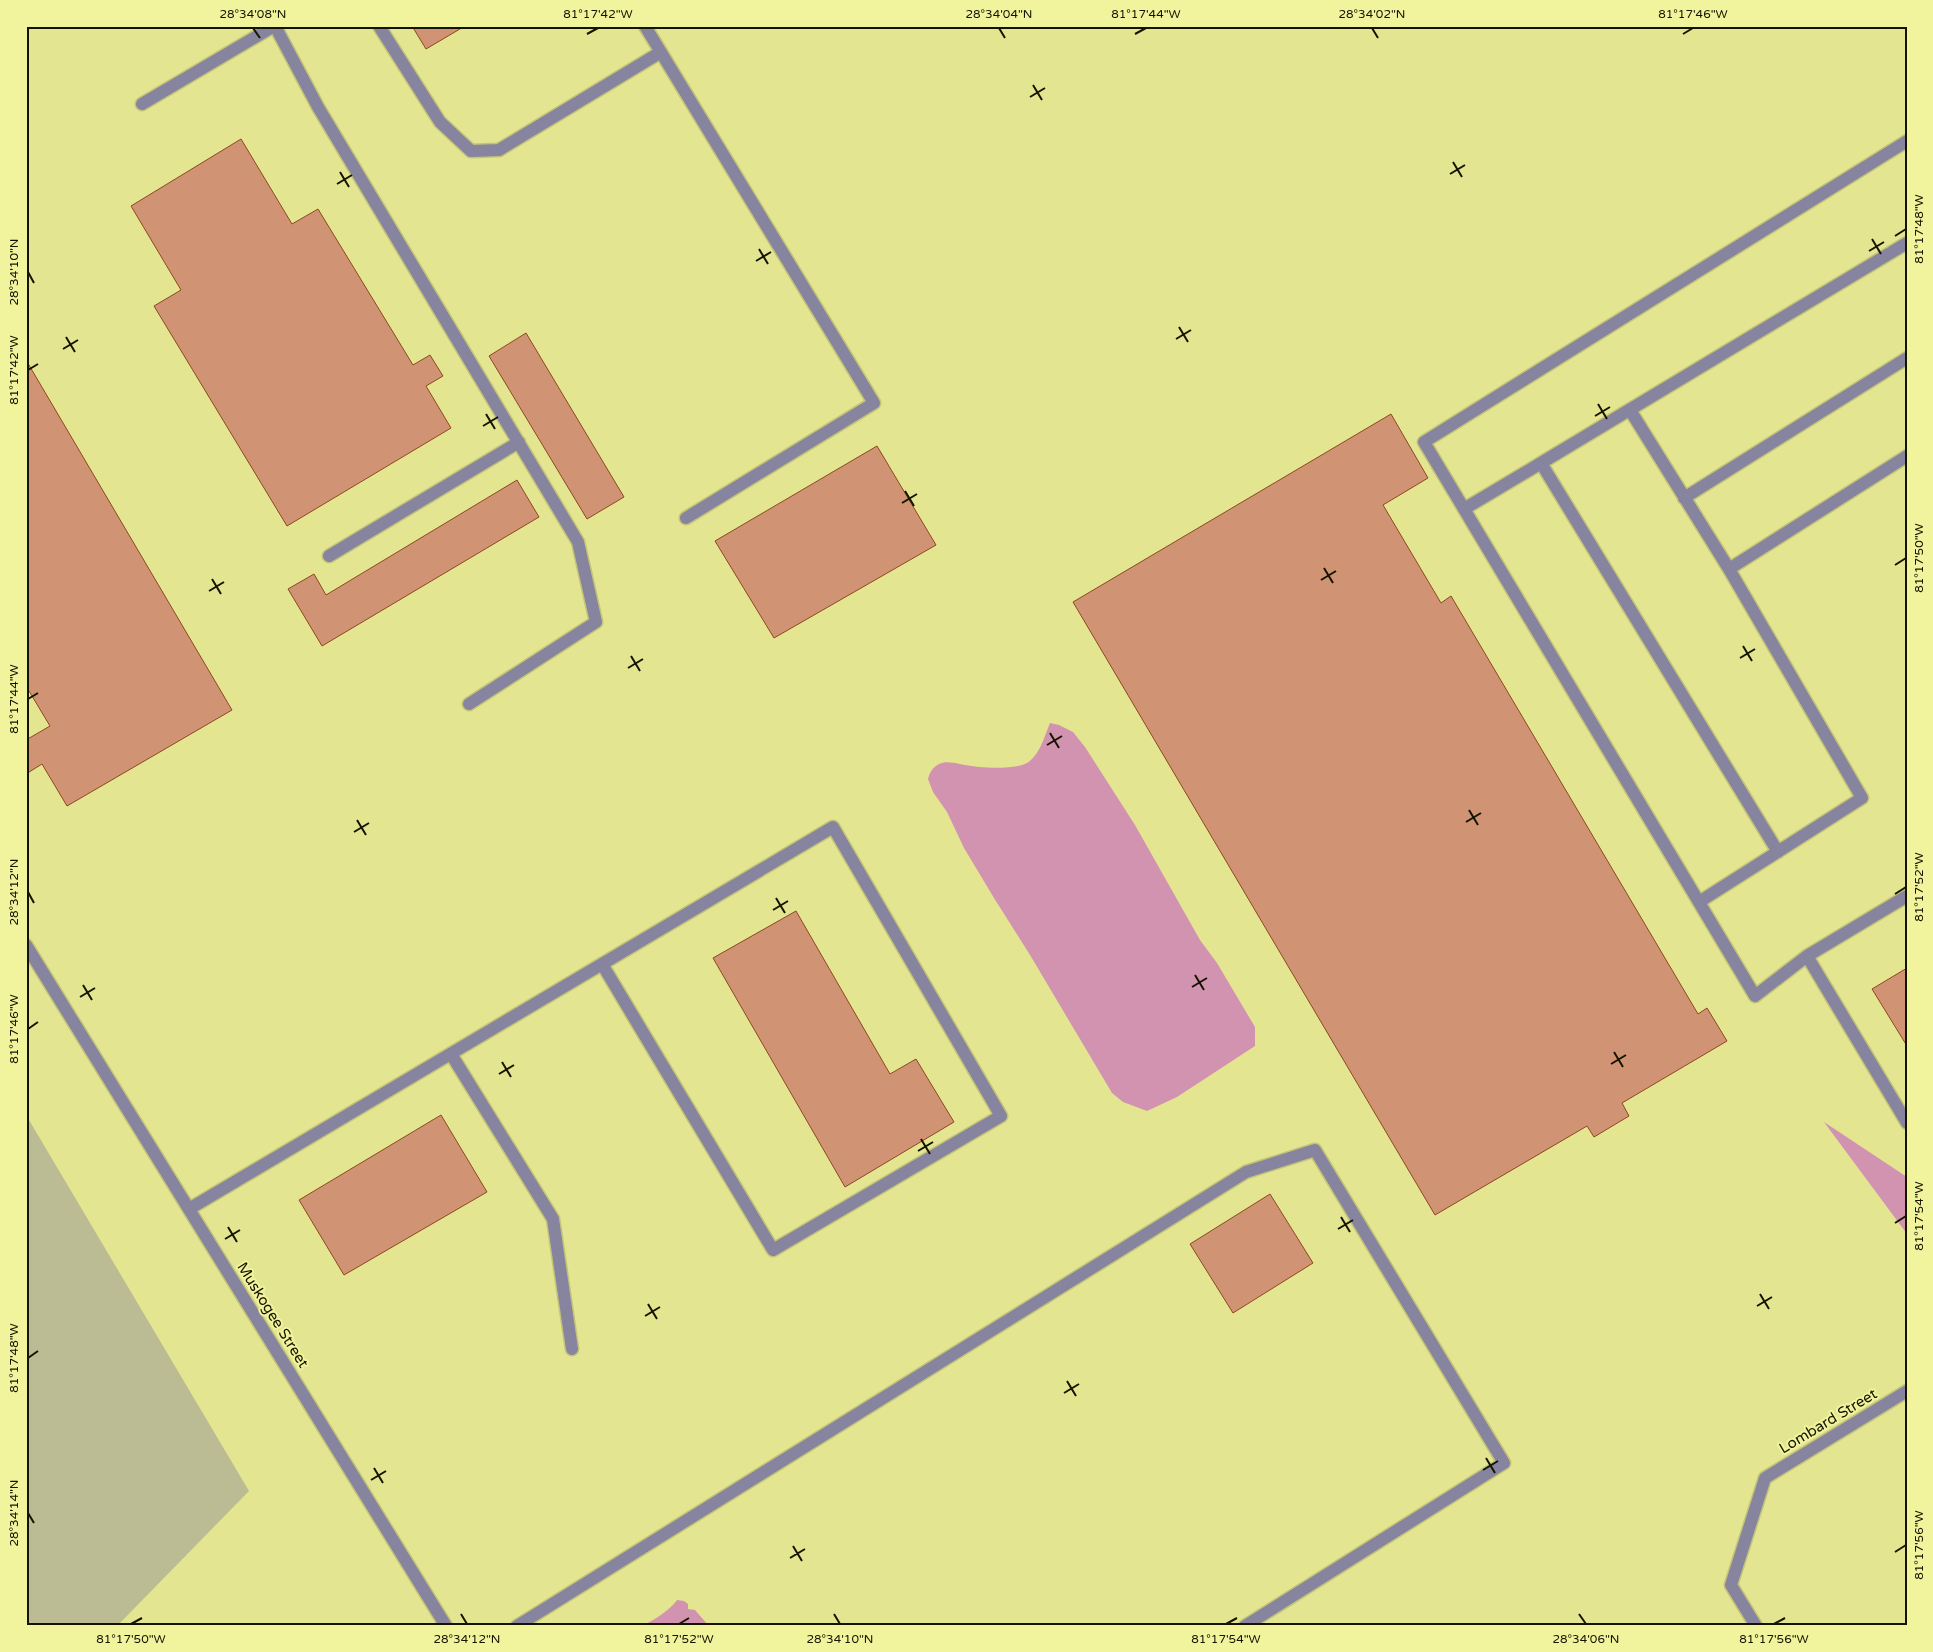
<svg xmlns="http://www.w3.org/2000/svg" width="1933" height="1652" viewBox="0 0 1933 1652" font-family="'Varela Round',sans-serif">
<rect width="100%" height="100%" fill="#e4e590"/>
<path fill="#bbbc93" d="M 26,1115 L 249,1491 L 117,1626 L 26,1626 Z"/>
<path fill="#d293b1" d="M 1050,723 L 1059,725 L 1073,732 L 1085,747 L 1135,825 L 1200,940 L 1217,963 L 1255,1027 L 1255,1046 L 1177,1097 L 1147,1111 L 1123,1102 L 1112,1093 L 1030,955 L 994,898 L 964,848 L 947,812 L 933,792 L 928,779 C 930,772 932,768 939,764 C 947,760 957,764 965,765 C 980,768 1014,770 1027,763 C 1040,755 1044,737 1050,723 Z
M 1824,1122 L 1907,1177 L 1907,1234 Z
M 677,1600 L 684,1601 L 688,1604 L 688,1609 L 695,1610 L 709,1626 L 639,1626 C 650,1624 670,1610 677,1600 Z"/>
<path fill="#d09474" stroke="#8c481f" d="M 412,26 L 465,26 L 426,49 Z
M 241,139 L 292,224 L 318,209 L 413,365 L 430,355 L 443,376 L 426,386 L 451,428 L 287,526 L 154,306 L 181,290 L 131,206 Z
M 526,333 L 624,497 L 587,519 L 489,356 Z
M 26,360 L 232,710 L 67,806 L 42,764 L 26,774 L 26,740 L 50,726 L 26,686 Z
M 1391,414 L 1428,478 L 1383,505 L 1441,603 L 1451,596 L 1698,1014 L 1707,1008 L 1727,1041 L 1622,1103 L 1629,1116 L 1594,1137 L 1587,1126 L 1435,1215 L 1073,602 Z
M 877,446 L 936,545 L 774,638 L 715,541 Z
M 517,480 L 539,517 L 322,646 L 288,589 L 314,574 L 326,595 Z
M 796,911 L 890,1074 L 916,1059 L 954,1122 L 845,1187 L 713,958 Z
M 1907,968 L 1907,1046 L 1872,989 Z
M 441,1115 L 487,1192 L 344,1275 L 299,1200 Z
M 1270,1194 L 1313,1263 L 1233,1313 L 1190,1244 Z"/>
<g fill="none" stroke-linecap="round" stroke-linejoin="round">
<g stroke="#c3c479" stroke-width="15">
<path id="service" d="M 275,26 L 318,107 L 578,542 L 596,622 L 469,704
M 379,26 L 440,122 L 471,151 L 499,150 L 661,52
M 645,26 L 874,403 L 686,518
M 142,104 L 274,26
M 1907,141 L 1424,442 L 1755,996 L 1807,956 L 1907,896
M 1630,410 L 1729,569 L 1862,798 L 1699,902
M 1541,463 L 1907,243
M 1684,498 L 1907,358
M 1464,509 L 1541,463 L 1778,852
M 329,556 L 519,442
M 1729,569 L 1907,456
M 1807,956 L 1907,1123
M 451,1054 L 553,1219 L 572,1349
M 189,1209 L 833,827 L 1001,1116 L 773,1250 L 602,964
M 517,1626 L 1246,1172 L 1315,1150 L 1504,1463 L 1245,1626"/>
</g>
<g stroke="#c3c479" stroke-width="15">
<path id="minor" d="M 26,945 L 446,1626
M 1756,1626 L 1731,1585 L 1765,1478 L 1907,1391"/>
</g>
<use href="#service" stroke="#86849e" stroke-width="12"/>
<use href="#minor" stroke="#86849e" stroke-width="12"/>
</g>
<path fill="none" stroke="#151400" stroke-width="2" d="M 253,28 L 260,38M 999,28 L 1005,38M 1372,28 L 1378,38M 587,34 L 598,28M 1135,34 L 1146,28M 1683,34 L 1693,28M 1033,85 L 1042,100M 1030,97 L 1045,88M 1453,162 L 1462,177M 340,172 L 349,187M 1450,174 L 1465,165M 337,184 L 352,175M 1895,236 L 1906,229M 1872,239 L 1881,254M 759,249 L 768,264M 1869,251 L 1884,242M 756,261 L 771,252M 28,272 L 34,283M 1179,327 L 1188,342M 66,337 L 75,352M 1176,339 L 1191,330M 63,349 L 78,340M 28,370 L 38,364M 1598,404 L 1607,419M 486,414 L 495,429M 1595,416 L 1610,407M 483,426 L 498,417M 905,491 L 914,506M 902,503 L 917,494M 1895,565 L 1906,558M 1324,568 L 1333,583M 212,579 L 221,594M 1321,580 L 1336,571M 209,591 L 224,582M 1743,646 L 1752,661M 631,656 L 640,671M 1740,658 L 1755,649M 628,668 L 643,659M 28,699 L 38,693M 1050,733 L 1059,748M 1047,745 L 1062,736M 1469,810 L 1478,825M 357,820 L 366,835M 1466,822 L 1481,813M 354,832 L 369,823M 28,892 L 34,903M 1895,894 L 1906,887M 776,898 L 785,913M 773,910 L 788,901M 1195,975 L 1204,990M 83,985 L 92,1000M 1192,987 L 1207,978M 80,997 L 95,988M 28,1029 L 38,1022M 1614,1052 L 1623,1067M 502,1062 L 511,1077M 1611,1064 L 1626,1055M 499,1074 L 514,1065M 921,1139 L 930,1154M 918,1151 L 933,1142M 1341,1217 L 1350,1232M 1895,1223 L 1906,1216M 228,1227 L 237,1242M 1338,1229 L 1353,1220M 225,1239 L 240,1230M 1760,1294 L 1769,1309M 648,1304 L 657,1319M 1757,1306 L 1772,1297M 645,1316 L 660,1307M 28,1358 L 38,1351M 1067,1381 L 1076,1396M 1064,1393 L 1079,1384M 1486,1458 L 1495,1473M 374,1468 L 383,1483M 1483,1470 L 1498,1461M 371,1480 L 386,1471M 28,1513 L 34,1523M 793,1546 L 802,1561M 1895,1552 L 1906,1545M 790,1558 L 805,1549M 461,1614 L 467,1624M 834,1614 L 840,1624M 1579,1614 L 1586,1624M 131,1624 L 142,1618M 679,1624 L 689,1618M 1226,1624 L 1237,1618M 1774,1624 L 1785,1618"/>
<g text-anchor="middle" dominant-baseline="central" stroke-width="4" stroke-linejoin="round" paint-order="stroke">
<g font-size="15" fill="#151400" stroke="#f1f39d">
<text transform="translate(273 1315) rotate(58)">Muskogee Street</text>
<text transform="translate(1828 1421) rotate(-31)">Lombard Street</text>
</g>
</g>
<rect width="1933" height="1652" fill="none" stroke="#f1f39d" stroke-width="55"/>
<rect x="28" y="28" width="1878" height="1596" fill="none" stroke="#151400" stroke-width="2"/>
<g font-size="12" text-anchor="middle" fill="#151400">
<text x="253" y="18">28°34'08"N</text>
<text x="598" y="18">81°17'42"W</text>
<text x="999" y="18">28°34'04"N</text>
<text x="1146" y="18">81°17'44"W</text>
<text x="1372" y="18">28°34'02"N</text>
<text x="1693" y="18">81°17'46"W</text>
<text transform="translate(1919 229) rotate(-90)" y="4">81°17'48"W</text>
<text transform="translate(14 272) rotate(-90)" y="4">28°34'10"N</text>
<text transform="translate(14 370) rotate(-90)" y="4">81°17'42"W</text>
<text transform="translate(1919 558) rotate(-90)" y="4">81°17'50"W</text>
<text transform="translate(14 699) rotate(-90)" y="4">81°17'44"W</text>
<text transform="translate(1919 887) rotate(-90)" y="4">81°17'52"W</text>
<text transform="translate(14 892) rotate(-90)" y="4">28°34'12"N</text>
<text transform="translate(14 1029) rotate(-90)" y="4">81°17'46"W</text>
<text transform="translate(1919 1216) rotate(-90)" y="4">81°17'54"W</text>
<text transform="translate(14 1358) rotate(-90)" y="4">81°17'48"W</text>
<text transform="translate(14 1513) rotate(-90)" y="4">28°34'14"N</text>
<text transform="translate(1919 1545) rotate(-90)" y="4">81°17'56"W</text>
<text x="131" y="1643">81°17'50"W</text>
<text x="467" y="1643">28°34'12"N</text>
<text x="679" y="1643">81°17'52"W</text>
<text x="840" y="1643">28°34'10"N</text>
<text x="1226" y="1643">81°17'54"W</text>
<text x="1586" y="1643">28°34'06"N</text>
<text x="1774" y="1643">81°17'56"W</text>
</g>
</svg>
